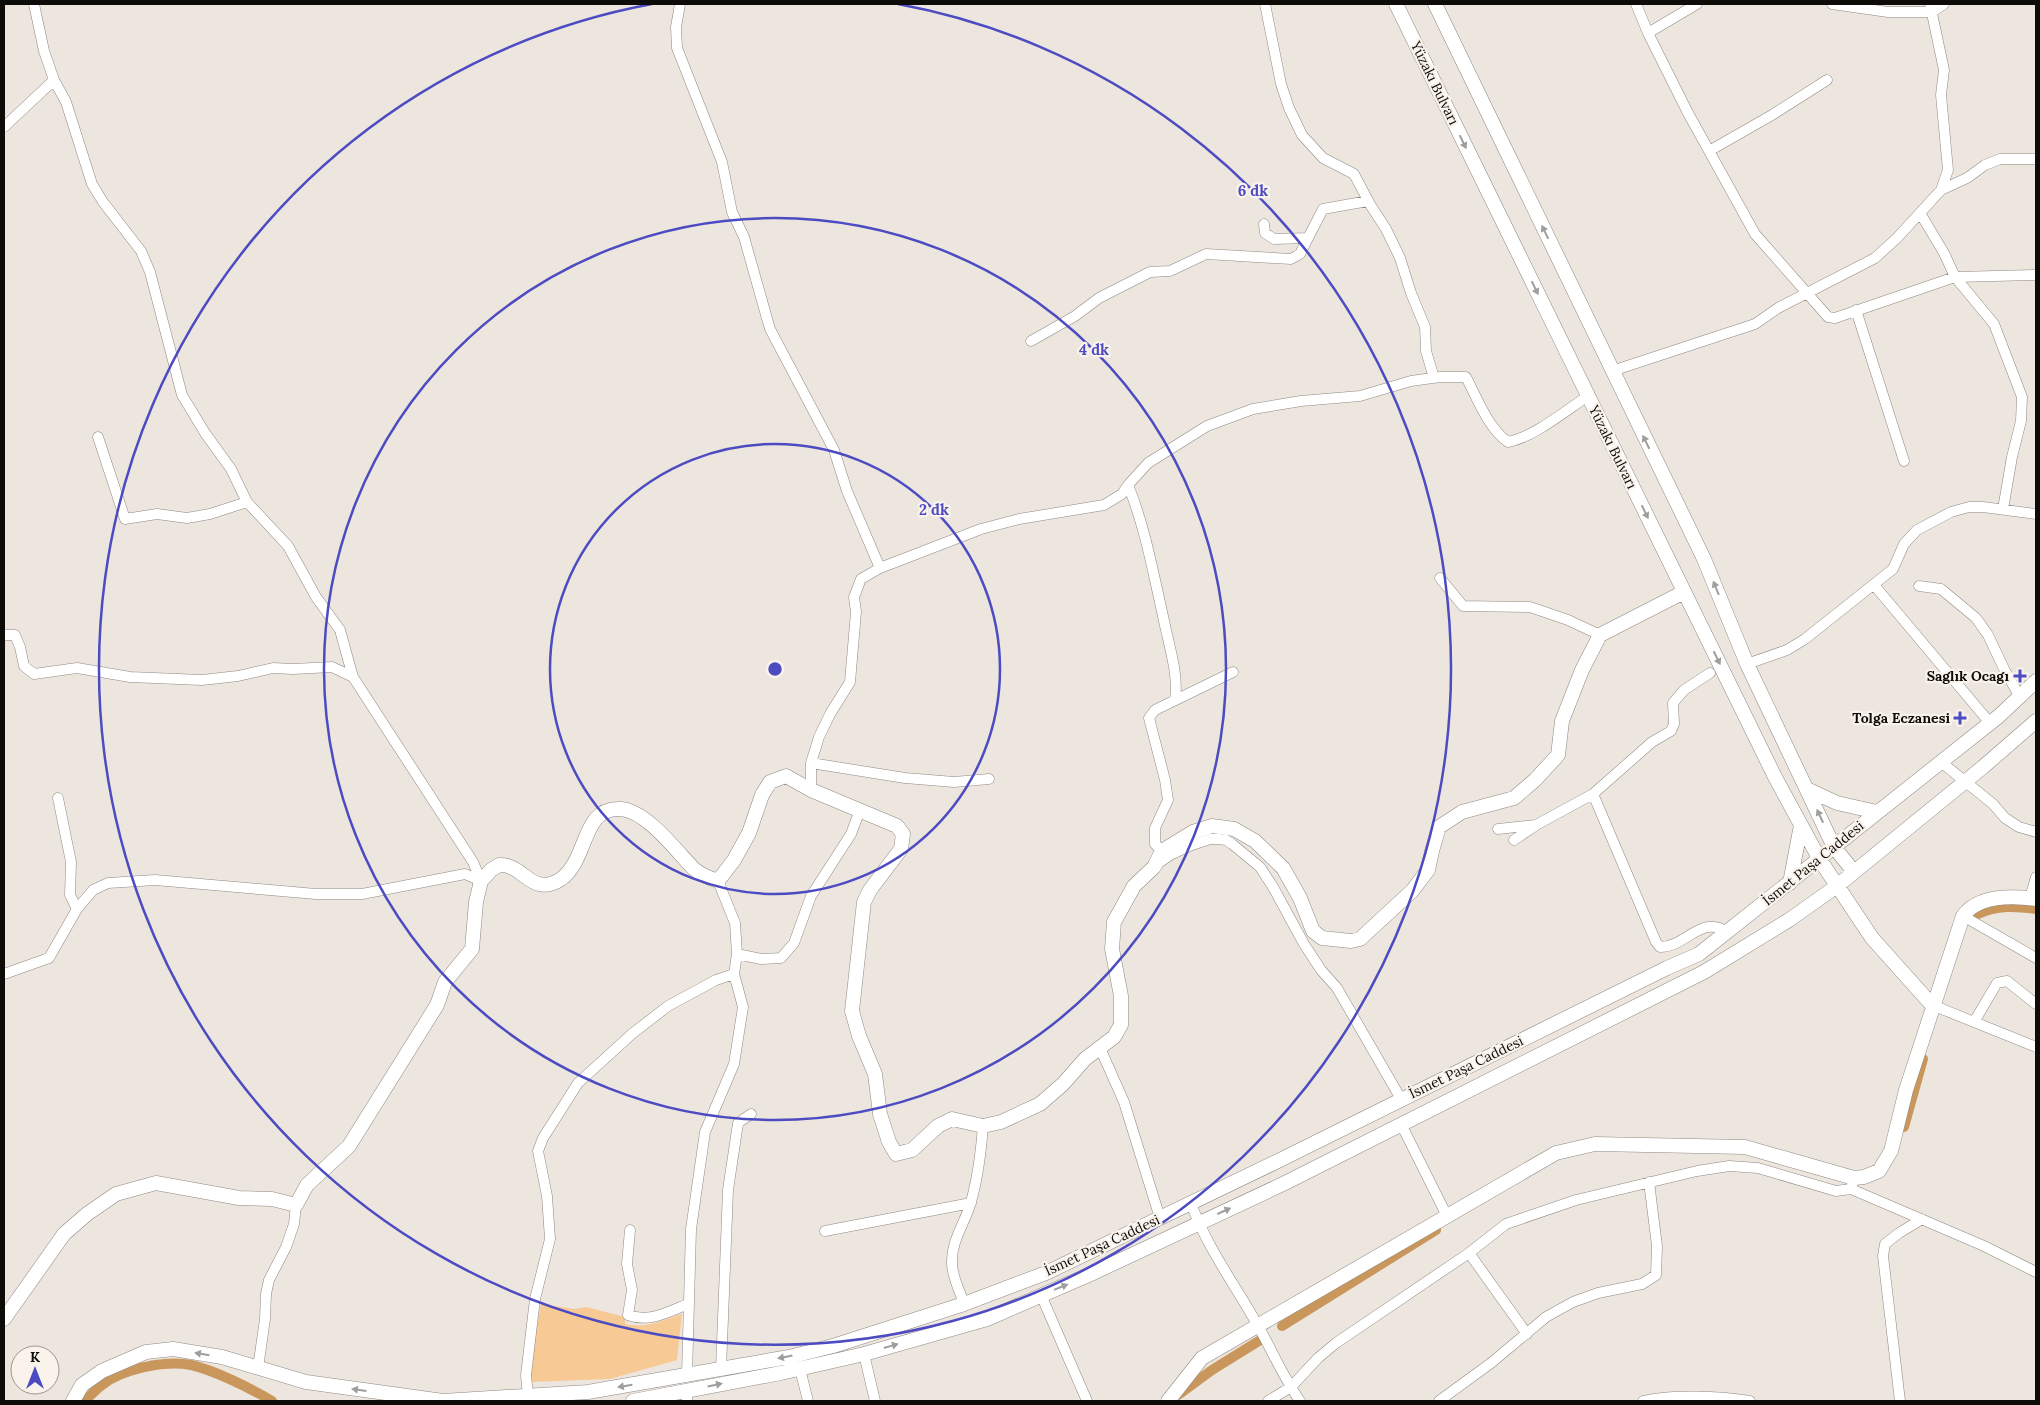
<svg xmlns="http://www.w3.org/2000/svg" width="2040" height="1405" viewBox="0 0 2040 1405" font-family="Lora,serif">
<rect width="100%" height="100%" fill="#ede6df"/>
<path fill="#f7c994" d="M 541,1304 L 575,1309 L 586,1307 L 625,1317 L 625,1324 C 649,1329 661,1320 682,1314 L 677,1360 L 610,1379 L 531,1382 L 531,1359 Z"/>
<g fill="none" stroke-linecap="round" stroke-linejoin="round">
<path stroke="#c9975b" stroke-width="10" d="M 1978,914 C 1997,905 2015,906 2036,909
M 1904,1127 L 1923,1059
M 1282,1326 L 1436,1230
M 1178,1395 L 1212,1370 L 1262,1339
M 85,1401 C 90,1396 96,1389 102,1385 C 122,1369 165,1360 191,1365 C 214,1370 252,1389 272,1401"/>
<g stroke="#8f8882" stroke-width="11">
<path id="street" d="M 34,4 L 44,51 L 54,80 L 66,102 L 92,184 L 103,202 L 141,251 L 150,272 L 182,395 L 205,433 L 231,469 L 247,502 L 288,546 L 316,597 L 340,630 L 353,677
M 680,4 L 676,27 L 677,48 L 722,162 L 732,212 L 744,237 L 770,329 L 834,450 L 847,491 L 880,568 L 861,579 L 854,597 L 856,612 L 850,682 L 830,714 L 819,737 L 811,763 L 811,790
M 1265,4 L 1281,84 L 1289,108 L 1302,135 L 1323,158 L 1354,174 L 1371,206 L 1386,229 L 1400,258 L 1411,293 L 1425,327 L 1426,351 L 1434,378
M 1636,4 L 1648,33 L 1688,113 L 1755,234 L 1828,317 L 1835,318 L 1955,277 L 2036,275
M 1832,4 L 1888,12 L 1932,12 L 1944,4
M 1648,33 L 1697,4
M 4,127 L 54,80
M 1709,151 L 1772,115 L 1827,80
M 1941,190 L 1967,178 L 1985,165 L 2000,159 L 2036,159
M 1920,213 L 1944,253 L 1955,277 L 1994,324 L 2022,397 L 2021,421 L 2012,457 L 2003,509
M 1264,224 L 1265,233 L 1274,239 L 1308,238 L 1323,209 L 1368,201
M 1856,310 L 1904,461
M 1031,341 L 1075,316 L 1099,298 L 1150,272 L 1170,271 L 1206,254 L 1291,259 L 1300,254 L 1308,238
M 1612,371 L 1755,324 L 1778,308 L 1875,258 L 1897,238 L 1941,190 L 1948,170 L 1941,95 L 1944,70 L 1930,4
M 98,437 L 125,519 L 157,514 L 187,518 L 210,514 L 247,502
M 880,568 L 981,529 L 1019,519 L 1104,505 L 1122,494 L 1128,485
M 1440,578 L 1463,606 L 1530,607 L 1568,620 L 1600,635
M 1874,585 L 1990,723
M 1919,586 L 1941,589 L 1976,618 L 1988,635 L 2005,671 L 2020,697
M 4,635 L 15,635 L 20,647 L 24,666 L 34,674 L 77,668 L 130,677 L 202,680 L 238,676 L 273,668 L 293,669 L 332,667 L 353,677 L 473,862 L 481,881
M 1747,664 L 1787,650 L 1805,639 L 1893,569 L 1904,544 L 1917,530 L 1951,512 L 1969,507 L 1983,507 L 2036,514
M 1175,700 C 1179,673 1168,643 1163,616 C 1153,572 1145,527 1128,485 L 1148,463 L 1207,426 L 1253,409 L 1301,401 L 1360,396 L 1411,381 L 1440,377 L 1466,377 C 1477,398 1488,428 1508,442 C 1534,437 1565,411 1588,396
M 1941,762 L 1993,804 L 2005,818 L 2019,827 L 2036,832
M 811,763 L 905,778 L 954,782 L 989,779
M 1593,794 L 1652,742 L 1671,731 L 1674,724 L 1673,703 L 1684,690 L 1710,673
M 58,798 L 71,862 L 70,895 L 77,909
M 1498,829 L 1536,825 L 1593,794 L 1656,942 L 1660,947 C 1686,947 1702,914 1727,932
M 1514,840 L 1535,826
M 1162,851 L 1155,844 L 1155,828 L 1168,800 L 1165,780 L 1149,718 L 1155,710 L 1233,672
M 1156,865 L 1170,855 L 1192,845 L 1210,839 L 1218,839 L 1226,840 L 1232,844 L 1260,867 L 1273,887 L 1304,944 L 1321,970 L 1337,988 L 1401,1099
M 2030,898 L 2036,877
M 1963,916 L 2036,958
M 737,954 L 761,959 L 781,958 L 794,943 L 811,896 L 851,834 L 860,810
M 4,974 L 49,958 L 77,909 L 93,890 L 108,883 L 155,880 L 316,894 L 362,894 L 465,874 L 481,881
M 1932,1005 L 2036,1047
M 1974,1022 L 1997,983 L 2007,981 L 2036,1004
M 1100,1048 L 1124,1102 L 1160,1218
M 1401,1124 L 1447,1216
M 1851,1189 L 1984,1246 L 2036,1272
M 1191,1203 C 1206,1246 1235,1285 1257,1324 C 1272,1350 1283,1377 1300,1401
M 630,1230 L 627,1264 L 632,1290 L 628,1315 C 649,1323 668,1312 688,1304
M 825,1231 L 971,1203
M 1469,1253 L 1527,1334
M 1041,1295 L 1087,1401
M 964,1304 C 960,1291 952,1277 952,1263 C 951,1241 965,1223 971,1202 C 978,1177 981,1152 983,1126
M 864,1354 L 875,1401
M 258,1368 L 265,1319 L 266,1294 L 269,1280 L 286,1247 L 294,1224 L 296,1205
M 721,1369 L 728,1190 L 738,1123 L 751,1114
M 800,1369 L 808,1401
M 687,1375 L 691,1229 L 705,1132 L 734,1064 L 743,1007 L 734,974 L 737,954 L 735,923 L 718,881
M 687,1391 L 687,1401
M 528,1396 L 526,1375 L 535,1299 L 550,1239 L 547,1196 L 538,1151 L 543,1138 L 578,1083 L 633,1033 L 668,1006 L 716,980 L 734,974
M 1268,1401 L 1291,1387 L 1318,1358 L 1336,1343 L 1469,1253 L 1506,1224 L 1576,1200 L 1697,1171 L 1729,1166 L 1758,1168 L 1836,1191 L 1851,1189 L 1854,1178
M 1439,1401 L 1491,1363 L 1546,1317 L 1573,1302 L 1598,1293 L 1642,1284 L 1656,1275 L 1657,1246 L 1649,1182
M 1643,1401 C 1672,1394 1719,1396 1750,1401
M 1900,1401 L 1883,1256 L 1885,1244 L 1899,1233 L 1922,1219"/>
</g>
<g stroke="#8f8882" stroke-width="15">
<path id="secondary" d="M 1396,4 L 1775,777 L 1820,860 L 1872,938 L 1932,1005
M 1435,4 L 1704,559 L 1747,664 L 1834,847 L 1854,872
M 1807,789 L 1837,803 L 1877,812
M 1790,883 L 1801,825
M 4,1319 L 64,1234 L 87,1214 L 116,1194 L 156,1183 L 239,1198 L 272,1199 L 296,1205 L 307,1185 L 349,1146 L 437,1005 L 445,982 L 472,949 L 476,902 L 481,881 L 491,870 L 499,865 C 502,865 507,865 510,867 C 520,870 529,882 539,884 C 547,886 555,883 561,879 C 589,859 581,806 621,809 C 647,811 677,852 694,869 C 701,875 709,878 718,881 L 734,860 L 749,833 L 762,795 L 770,782 L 786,776 L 811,790 L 897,826 L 903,834 L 901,849 L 870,890 L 864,902 L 852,1011 L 859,1036 L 875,1074 L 880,1114 L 889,1142 L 896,1154 L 912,1150 L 938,1126 L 952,1119 L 983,1126 L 1001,1122 L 1040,1104 L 1063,1084 L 1085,1059 L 1114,1037 L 1121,1025 L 1121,996 L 1112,949 L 1114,922 L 1134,886 L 1154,867 L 1162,851 L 1193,832 L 1212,826 L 1234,829 L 1255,841 L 1283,868 L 1300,898 L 1313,931 L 1322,938 L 1351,941 L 1360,939 L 1412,891 L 1428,870 L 1432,851 L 1439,827 L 1462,812 L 1514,798 L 1535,780 L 1558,755 L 1562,721 L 1582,670 L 1600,635 L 1684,592
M 73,1401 L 82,1385 L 102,1371 L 146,1352 L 173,1349 L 222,1357 L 306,1382 L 443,1401 L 588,1392 L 789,1357 L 833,1346 L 964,1304 L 1046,1273 L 1282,1159 L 1667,968 L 1699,954 L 1999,716 L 2036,681
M 633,1401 L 781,1373 L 864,1354 L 987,1319 L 1093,1273 L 1283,1184 L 1704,972 L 1789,920 L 1837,886 L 1983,767 L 2036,721
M 1168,1401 L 1202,1358 L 1556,1153 L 1595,1144 L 1745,1147 L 1854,1178 L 1864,1177 L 1879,1171 L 1891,1151 L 1906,1090 L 1963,916 C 1978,895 2013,896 2036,899"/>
</g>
<use href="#street" stroke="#fff" stroke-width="10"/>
<use href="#secondary" stroke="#fff" stroke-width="14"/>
</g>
<defs><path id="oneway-solid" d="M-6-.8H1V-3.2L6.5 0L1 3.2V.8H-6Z" transform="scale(1.25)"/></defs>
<g fill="#9f9e9d">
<use href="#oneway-solid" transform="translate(1463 142) rotate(64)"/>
<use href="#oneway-solid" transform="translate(1545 232) rotate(-116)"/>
<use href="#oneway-solid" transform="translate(1535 288) rotate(64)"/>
<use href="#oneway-solid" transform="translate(1646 442) rotate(-116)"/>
<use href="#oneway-solid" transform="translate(1645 512) rotate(64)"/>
<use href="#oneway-solid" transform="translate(1716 588) rotate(-112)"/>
<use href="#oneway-solid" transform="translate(1717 658) rotate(64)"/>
<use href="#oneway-solid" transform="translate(1820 816) rotate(-115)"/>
<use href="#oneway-solid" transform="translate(1224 1211) rotate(-24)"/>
<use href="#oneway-solid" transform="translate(1061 1287) rotate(-22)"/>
<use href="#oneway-solid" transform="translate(891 1346) rotate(-16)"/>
<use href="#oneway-solid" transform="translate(202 1354) rotate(-171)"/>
<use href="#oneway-solid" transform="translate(785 1357) rotate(169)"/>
<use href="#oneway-solid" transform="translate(715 1385) rotate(-12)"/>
<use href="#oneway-solid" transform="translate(625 1386) rotate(171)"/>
<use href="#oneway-solid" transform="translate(359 1390) rotate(-172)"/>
</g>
<g fill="none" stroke="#4d4bc2" stroke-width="2.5">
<circle cx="775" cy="669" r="225"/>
<circle cx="775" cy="669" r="451"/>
<path d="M898 4A676 676 0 1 1 652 4"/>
</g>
<g fill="#4d4bc2" stroke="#faf3ec" stroke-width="2">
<path d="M2017.5 668.5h5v5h5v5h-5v5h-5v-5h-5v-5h5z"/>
<path d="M1957.5 710.5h5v5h5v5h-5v5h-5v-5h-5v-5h5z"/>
</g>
<g text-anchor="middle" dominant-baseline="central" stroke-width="4.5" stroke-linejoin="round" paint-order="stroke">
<g font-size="14" fill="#0e0c09" stroke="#faf3ec">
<text transform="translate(1435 83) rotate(64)">Yüzakı Bulvarı</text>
<text transform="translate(1613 447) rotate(64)">Yüzakı Bulvarı</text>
<text transform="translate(1813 863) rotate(-39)">İsmet Paşa Caddesi</text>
<text transform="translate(1466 1067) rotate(-26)">İsmet Paşa Caddesi</text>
<text transform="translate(1102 1245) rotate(-25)">İsmet Paşa Caddesi</text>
</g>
<g font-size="14" font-weight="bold" fill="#0e0c09" stroke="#faf3ec" text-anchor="end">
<text x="2009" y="676">Saglık Ocagı</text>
<text x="1950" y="718">Tolga Eczanesi</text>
</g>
</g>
<circle cx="775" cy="669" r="8" fill="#4d4bc2" stroke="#faf3ec" stroke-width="2.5"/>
<g font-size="15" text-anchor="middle" font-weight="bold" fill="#4d4bc2" stroke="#faf3ec" stroke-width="4.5" stroke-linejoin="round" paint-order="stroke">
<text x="1253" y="196">6 dk</text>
<text x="1094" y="355">4 dk</text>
<text x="934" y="515">2 dk</text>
</g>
<rect width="2040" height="1405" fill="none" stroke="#0e0c09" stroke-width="10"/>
<g transform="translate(35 1370)"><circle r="24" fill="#faf3ec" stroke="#9c9791"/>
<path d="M0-4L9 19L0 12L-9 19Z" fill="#4d4bc2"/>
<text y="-8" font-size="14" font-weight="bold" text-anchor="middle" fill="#0e0c09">K</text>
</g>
</svg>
